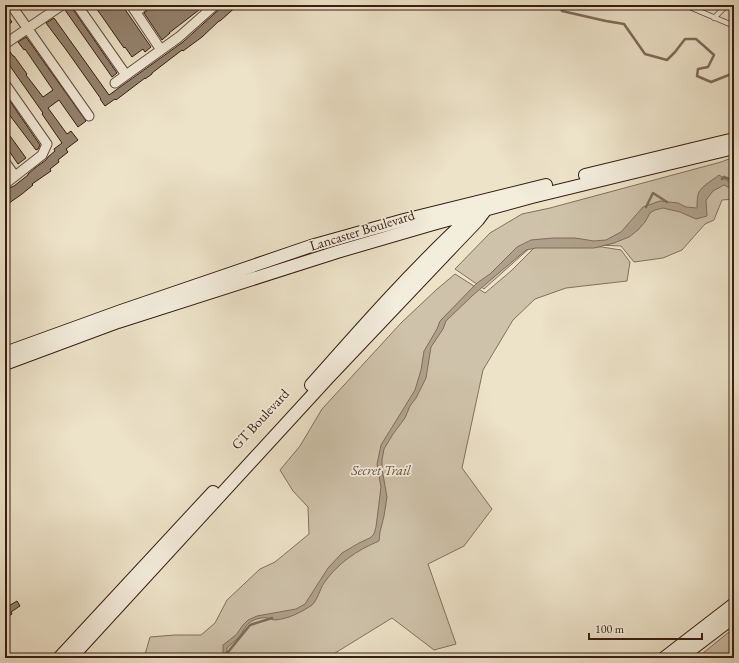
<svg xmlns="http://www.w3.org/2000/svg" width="739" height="663" viewBox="0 0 739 663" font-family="'EB Garamond',serif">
<rect width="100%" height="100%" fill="#ede3c9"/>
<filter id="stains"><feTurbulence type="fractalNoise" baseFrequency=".005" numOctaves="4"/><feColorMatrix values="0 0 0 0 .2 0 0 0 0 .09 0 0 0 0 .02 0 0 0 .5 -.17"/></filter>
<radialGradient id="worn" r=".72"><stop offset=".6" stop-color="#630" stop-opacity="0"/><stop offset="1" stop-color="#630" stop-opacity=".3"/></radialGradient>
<path fill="#cec2aa" stroke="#82705e" d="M 734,157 L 734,199 L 722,200 L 714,220 L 705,224 L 682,250 L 663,258 L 634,262 L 621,246 L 573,244 L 532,246 L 484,289 L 455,269 L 490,233 L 522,214 L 550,208 L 721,162 Z
M 558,245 L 602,247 L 621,250 L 630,262 L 627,281 L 566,288 L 535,299 L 513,320 L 483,370 L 462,468 L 492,509 L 464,546 L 428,564 L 456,644 L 434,650 L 392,618 L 327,658 L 144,658 L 150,637 L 175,635 L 201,635 L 215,623 L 227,600 L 260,569 L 275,562 L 309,534 L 308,507 L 293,491 L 280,470 L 300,446 L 322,409 L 401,323 L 436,290 L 455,274 L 485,293 L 511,271 L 536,246 Z
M 734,628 L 734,658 L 697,658 Z"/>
<path fill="#afa08b" stroke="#7f6c5b" d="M 719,175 L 734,185 L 734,190 L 724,185 L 713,191 L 706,200 L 707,216 L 696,219 L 680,212 L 663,208 L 655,210 L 650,213 L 645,222 L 638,230 L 629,237 L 614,243 L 594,248 L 536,248 L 526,250 L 487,283 L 472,296 L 446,321 L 443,329 L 431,347 L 426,378 L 416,398 L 410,406 L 405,418 L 393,434 L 384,449 L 382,460 L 382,469 L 387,497 L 384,516 L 380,532 L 379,541 C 357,550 337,564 324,583 C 320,589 317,601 312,605 C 302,612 288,619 275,620 C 272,620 270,618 267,618 C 263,617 255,619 252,621 C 245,624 243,633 238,638 C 235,641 231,644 227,648 L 226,658 L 223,658 L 223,645 L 236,635 L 243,625 L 248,620 L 257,616 L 296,609 L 305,604 L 328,568 L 342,553 L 359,543 L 370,538 L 374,534 L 376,527 L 381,487 L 377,464 L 381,445 L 415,390 L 421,370 L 424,351 L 437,329 L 440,321 L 477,283 L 490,274 L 517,247 L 531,240 L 553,238 L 575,238 L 594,241 L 606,240 L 621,232 L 643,207 L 660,201 L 678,203 L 686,207 L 697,208 C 697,203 697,196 699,192 C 703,185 713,180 719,175 Z"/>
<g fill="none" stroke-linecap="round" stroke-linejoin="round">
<path stroke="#7f6c5b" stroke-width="2.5" d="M 559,5 L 562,11 L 606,21 L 624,24 L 645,54 L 667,60 L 675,52 L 685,39 L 696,39 L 704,46 L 714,55 L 708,67 L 698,69 L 697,76 L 711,82 L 734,73
M 722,179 L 724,177 L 734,181
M 646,207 L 653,193 L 667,202
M 225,658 L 224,657 L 250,625 L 272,618"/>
</g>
<path fill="#958471" stroke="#361e12" d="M 68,5 L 71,5 L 72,8 L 117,73 L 112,77 L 65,10 L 67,8 Z
M 94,5 L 122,5 L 151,47 L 145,52 L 143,49 L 132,57 L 125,47 L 124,48 Z
M 151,5 L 203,5 L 198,9 L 199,10 L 169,33 L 170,33 L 162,40 L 144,13 L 149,9 Z
M 224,5 L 238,5 L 220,21 L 219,21 L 202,37 L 183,51 L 182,50 L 152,73 L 152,74 L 145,79 L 145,78 L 116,100 L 115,99 L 105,106 L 100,99 L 101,99 L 67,51 L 46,23 L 54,18 L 109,95 L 183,42 Z
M 5,12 L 12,22 L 5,27 Z
M 26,37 L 86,121 L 78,127 L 59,100 L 48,108 L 67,134 L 71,131 L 78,140 L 66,149 L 68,152 L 58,160 L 59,162 L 50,169 L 51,171 L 32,184 L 33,185 L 22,194 L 5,206 L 5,190 L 14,186 L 28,175 L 28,174 L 35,168 L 46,160 L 48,157 L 55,151 L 54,149 L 62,143 L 42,114 L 43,113 L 5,59 L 5,50 L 8,49 L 13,56 L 14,56 L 27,74 L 26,75 L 43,97 L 53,90 L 25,49 L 24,50 L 18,42 Z
M 5,94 L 40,145 L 38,149 L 36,150 L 5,109 Z
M 5,129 L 26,158 L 18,164 L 5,145 Z
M 17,601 L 20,606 L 11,612 L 12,614 L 5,619 L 5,604 L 7,607 Z"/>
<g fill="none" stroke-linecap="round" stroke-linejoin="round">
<g stroke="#644f40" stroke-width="6">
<path id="lane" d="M 685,5 L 732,25 L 734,23
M 714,18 L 727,5"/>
</g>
<g stroke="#644f40" stroke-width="11">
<path id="street" d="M 11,5 L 89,116
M 77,5 L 126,75
M 131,5 L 161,50
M 136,12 L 145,5
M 5,44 L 62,5
M 115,83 L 179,37 L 215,5
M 5,84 L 47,144 L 42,155 L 5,184
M 5,162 L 15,176"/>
</g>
<g stroke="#361e12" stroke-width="14">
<path id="secondary" d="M 585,175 L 734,139
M 5,353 L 121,311 L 311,246 L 404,220 L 546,185
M 5,364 L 118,322 L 337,252 L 433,224 L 532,197 L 705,155 L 734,148
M 311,385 C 363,326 415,267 473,214
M 59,658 L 213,492
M 71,658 L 328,378 L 456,243 L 478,220 L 487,208
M 664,658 L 734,604
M 680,658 L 734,617"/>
</g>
<use href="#lane" stroke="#f3eddc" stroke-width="4.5"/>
<use href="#street" stroke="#f3eddc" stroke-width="9"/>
<use href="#secondary" stroke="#f3eddc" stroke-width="12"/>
</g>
<g text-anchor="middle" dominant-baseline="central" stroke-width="3.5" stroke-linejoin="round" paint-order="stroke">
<g font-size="14" fill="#361e12" stroke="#f3eddc">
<text transform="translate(362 230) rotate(-17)">Lancaster Boulevard</text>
<text transform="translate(260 419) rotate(-47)">GT Boulevard</text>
</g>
<g font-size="14" font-style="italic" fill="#644f40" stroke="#f3eddc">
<text x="381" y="470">Secret Trail</text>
</g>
</g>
<rect width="739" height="663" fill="none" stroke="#ede3c9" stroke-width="20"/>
<rect x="6" y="6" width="727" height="651" fill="none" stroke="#361e12" stroke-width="2"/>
<rect x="10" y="10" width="719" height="643" fill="none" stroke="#361e12"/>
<path d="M589 633v6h113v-6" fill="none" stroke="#361e12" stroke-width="2"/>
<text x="595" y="633" font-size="12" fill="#361e12" stroke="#f3eddc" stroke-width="3" paint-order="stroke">100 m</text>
<rect width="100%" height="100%" filter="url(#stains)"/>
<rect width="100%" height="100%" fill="url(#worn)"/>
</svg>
